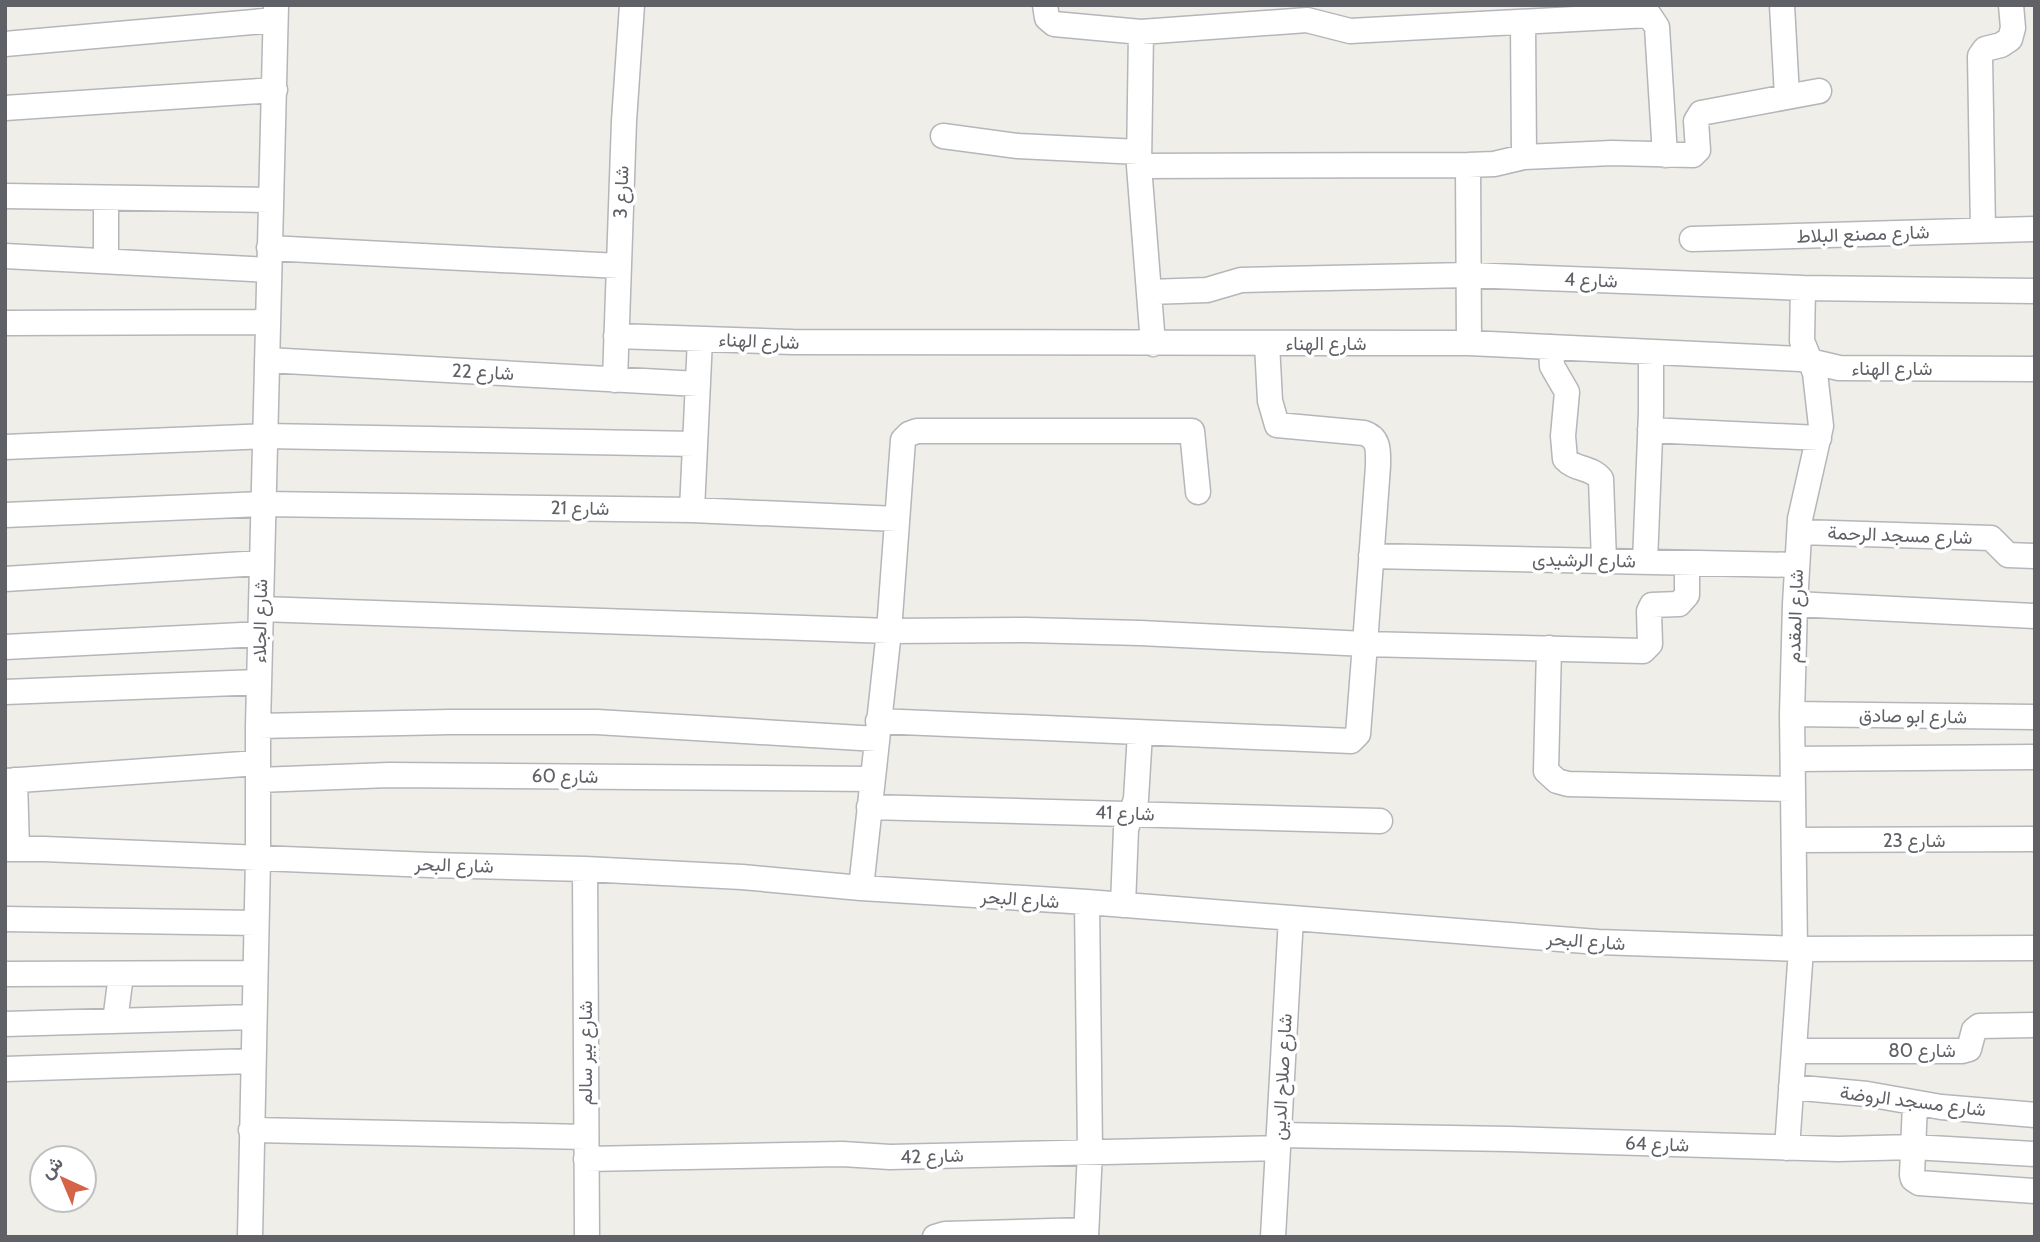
<svg xmlns="http://www.w3.org/2000/svg" width="2040" height="1242" viewBox="0 0 2040 1242" font-family="Cabin,Vazirmatn,sans-serif">
<rect width="100%" height="100%" fill="#efeee8"/>
<g fill="none" stroke-linecap="round" stroke-linejoin="round">
<g stroke="#b5b6ba" stroke-width="27">
<path id="minor" d="M 1045,5 L 1047,18 L 1054,24 L 1141,32 L 1307,20 L 1350,31 L 1649,15 L 1657,27 L 1665,155
M 1782,5 L 1787,96
M 1523,24 L 1524,157
M 1141,32 L 1139,166 L 1468,165 L 1494,164 L 1524,157 L 1612,153 L 1693,155 L 1698,150 L 1696,121 L 1701,113 L 1819,91
M 5,44 L 275,20
M 5,108 L 275,90
M 943,136 L 1018,146 L 1139,152
M 1468,165 L 1469,343
M 1139,166 L 1153,344
M 5,196 L 270,200
M 106,198 L 106,260
M 1983,230 L 1980,56 L 1985,49 L 2001,45 L 2010,39 L 2013,28 L 2011,5
M 1692,239 L 2035,229
M 269,248 L 619,266
M 5,256 L 269,270
M 1149,292 L 1207,290 L 1241,280 L 1468,275 L 1803,288 L 2035,291
M 5,323 L 268,322
M 616,336 L 793,342 L 1469,343 L 1801,359 L 1839,368 L 2035,369
M 1267,344 L 1270,401 L 1277,425 L 1364,433 C 1380,438 1378,452 1378,466 L 1365,644 L 1643,651 L 1650,644 L 1649,611 L 1652,605 L 1679,604 L 1687,595 L 1687,563
M 1551,347 L 1552,366 L 1567,392 L 1563,436 L 1565,459 C 1575,470 1592,467 1601,479 L 1604,561
M 267,360 L 698,384
M 615,380 L 624,121 L 632,5
M 1650,430 L 1819,438
M 5,447 L 266,436 L 695,444
M 692,510 L 700,339
M 5,515 L 263,504 L 692,510 L 897,519
M 1800,532 L 1991,538 L 2008,555 L 2035,556
M 1371,556 L 1797,565
M 1645,562 L 1651,412 L 1651,352
M 5,579 L 261,563
M 1795,604 L 2035,616
M 261,609 L 889,631 L 1027,630 L 1140,633 L 1365,644 L 1358,734 L 1351,741 L 878,721
M 5,647 L 260,634
M 1549,648 L 1546,771 L 1557,781 L 1568,784 L 1793,789
M 5,692 L 259,682
M 1792,714 L 2035,717
M 258,726 L 450,722 L 597,722 L 877,739
M 1793,759 L 2035,757
M 15,780 L 17,849
M 258,780 L 389,775 L 872,779
M 5,781 L 258,763
M 869,807 L 1380,821
M 1794,840 L 2035,839
M 5,849 L 44,849 L 430,865 L 585,869 L 742,877 L 861,888 L 1087,902 L 1598,942 L 1801,949 L 2035,948
M 585,869 L 587,1237
M 861,888 L 889,631 L 903,440 L 909,434 L 917,431 L 1192,431 L 1198,492
M 1123,905 L 1126,829 L 1136,799 L 1140,733
M 5,919 L 256,923
M 1795,949 L 1792,714 L 1795,604 L 1800,519 L 1821,426 L 1815,373 L 1802,341 L 1803,288
M 5,974 L 254,973
M 115,1021 L 121,975
M 5,1024 L 253,1017
M 1794,1051 L 1962,1051 L 1969,1049 L 1974,1030 L 1979,1026 L 2035,1025
M 5,1069 L 252,1061
M 1791,1087 L 1867,1094 L 1941,1107 L 2035,1115
M 1915,1103 L 1912,1175 L 1913,1179 L 1919,1183 L 2035,1191
M 251,1130 L 586,1137
M 1279,1135 L 1509,1139 L 1838,1149 L 1913,1147 L 2035,1154
M 1787,1148 L 1801,949
M 586,1159 L 842,1154 L 890,1157 L 1278,1148
M 250,1237 L 258,858 L 258,726 L 276,5
M 935,1237 L 945,1234 L 1086,1230
M 1086,1237 L 1090,1151 L 1087,902
M 1273,1237 L 1291,918"/>
</g>
<use href="#minor" stroke="#fff" stroke-width="24"/>
</g>
<g text-anchor="middle" dominant-baseline="central" stroke-width="7" stroke-linejoin="round" paint-order="stroke">
<g font-size="19" fill="#5f6166" stroke="#fff">
<text transform="translate(621 192) rotate(-88)">شارع 3</text>
<text transform="translate(1863 234) rotate(-2)">شارع مصنع البلاط</text>
<text transform="translate(1591 280) rotate(2)">شارع 4</text>
<text transform="translate(759 341) rotate(2)">شارع الهناء</text>
<text x="1326" y="343">شارع الهناء</text>
<text x="1892" y="368">شارع الهناء</text>
<text transform="translate(483 372) rotate(3)">شارع 22</text>
<text transform="translate(580 508) rotate(1)">شارع 21</text>
<text transform="translate(1900 535) rotate(2)">شارع مسجد الرحمة</text>
<text transform="translate(1584 560) rotate(1)">شارع الرشيدى</text>
<text transform="translate(1795 616) rotate(-88)">شارع المقدم</text>
<text transform="translate(260 621) rotate(-89)">شارع الجلاء</text>
<text transform="translate(1913 716) rotate(1)">شارع ابو صادق</text>
<text transform="translate(565 776) rotate(1)">شارع 60</text>
<text transform="translate(1125 813) rotate(2)">شارع 41</text>
<text x="1914" y="840">شارع 23</text>
<text transform="translate(454 865) rotate(2)">شارع البحر</text>
<text transform="translate(1020 899) rotate(4)">شارع البحر</text>
<text transform="translate(1586 941) rotate(4)">شارع البحر</text>
<text x="1922" y="1050">شارع 80</text>
<text transform="translate(585 1053) rotate(-90)">شارع بير سالم</text>
<text transform="translate(1282 1077) rotate(-87)">شارع صلاح الدين</text>
<text transform="translate(1913 1101) rotate(7)">شارع مسجد الروضة</text>
<text transform="translate(1657 1144) rotate(2)">شارع 64</text>
<text transform="translate(932 1156) rotate(-2)">شارع 42</text>
</g>
</g>
<rect width="2040" height="1242" fill="none" stroke="#5f6166" stroke-width="14"/>
<g transform="translate(63 1179) rotate(316)"><circle r="33" fill="#ffffff" stroke="#bfc0c2" stroke-width="2"/>
<path d="M0-5L12 26L0 18L-12 26Z" fill="#d56348"/>
<text y="-10" font-size="19" font-weight="bold" text-anchor="middle" fill="#5f6166">ش</text>
</g>
</svg>
